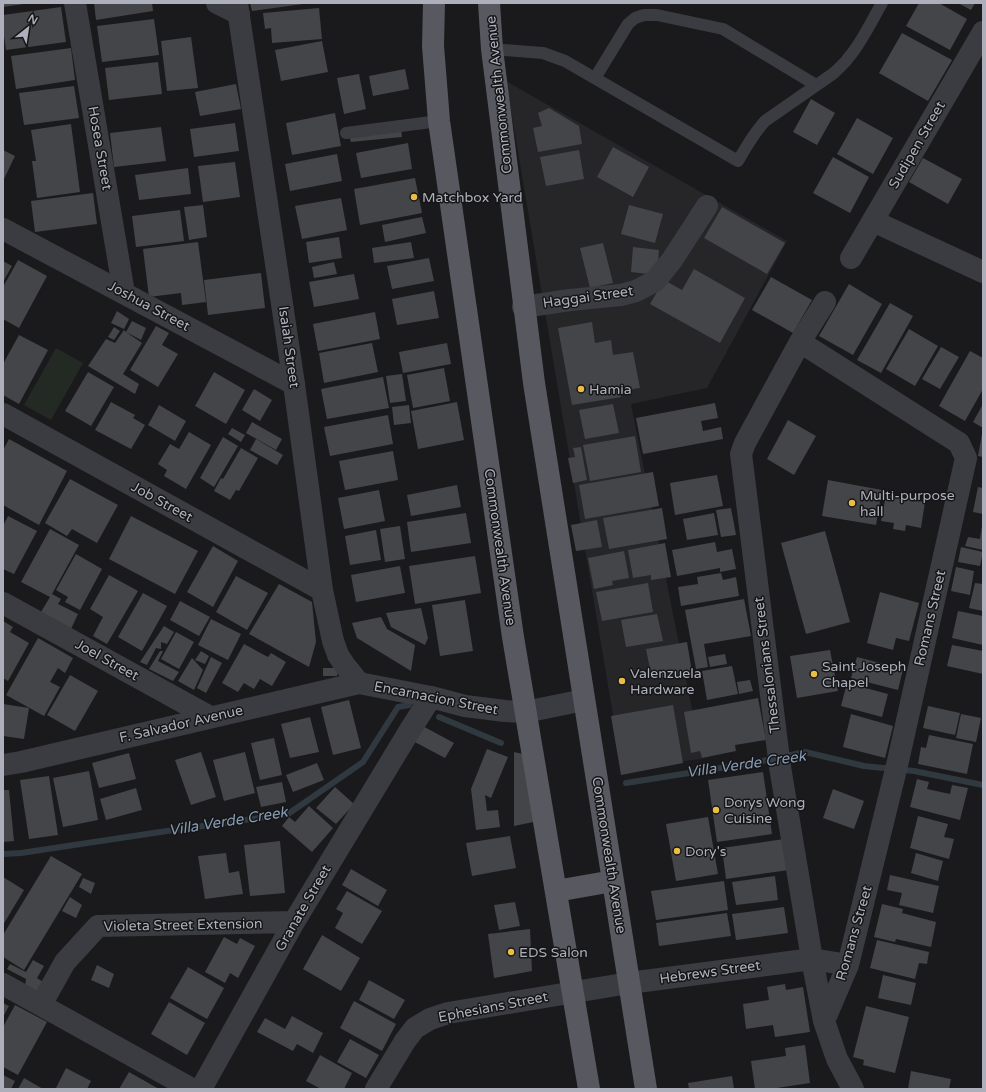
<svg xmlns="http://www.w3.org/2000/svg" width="986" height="1092" viewBox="0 0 986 1092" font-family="'Varela Round',sans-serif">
<rect width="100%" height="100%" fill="#1a1a1c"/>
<path fill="#262629" d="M 506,81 L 787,241 L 707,388 L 631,404 L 702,759 L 622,768 Z"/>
<path fill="#222a23" d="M 56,348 L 83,363 L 51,420 L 24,405 Z"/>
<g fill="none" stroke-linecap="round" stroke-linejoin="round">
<path stroke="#303840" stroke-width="6" d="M 439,717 L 501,743
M 626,783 L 758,762 L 805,752 L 864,766 L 914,771 L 983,785
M 3,854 L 21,853 L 167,831 L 288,814 L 363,762 L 398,707 L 409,705"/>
</g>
<path fill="#444549" d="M 3,3 L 24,3 L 24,4 L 3,7 Z
M 94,3 L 152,3 L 153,11 L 96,20 Z
M 250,3 L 303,3 L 303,4 L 252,11 Z
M 919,3 L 939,3 L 967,19 L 950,50 L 906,26 Z
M 958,3 L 975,3 L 971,10 Z
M 61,7 L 66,42 L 6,50 L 3,29 L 3,15 Z
M 319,8 L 322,39 L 272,43 L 271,28 L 265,29 L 263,13 Z
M 154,19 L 159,55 L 102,62 L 97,26 Z
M 902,33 L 952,60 L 928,101 L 879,73 Z
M 191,37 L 198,88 L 167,91 L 161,41 Z
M 322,41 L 328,72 L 281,81 L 275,50 Z
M 71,48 L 75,80 L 16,89 L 11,56 Z
M 158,62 L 162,94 L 109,100 L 105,68 Z
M 405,69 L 409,89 L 373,96 L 369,76 Z
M 359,74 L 366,109 L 344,114 L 337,78 Z
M 236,84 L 241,109 L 200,116 L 195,92 Z
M 74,86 L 79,118 L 24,125 L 19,93 Z
M 811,99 L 835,113 L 817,145 L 793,132 Z
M 549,108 L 579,126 L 582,144 L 538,152 L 533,128 L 542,126 L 538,113 Z
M 335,113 L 341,146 L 292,155 L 286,123 Z
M 857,118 L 893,138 L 873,174 L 837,154 Z
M 235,123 L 239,151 L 194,157 L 190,129 Z
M 71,124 L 80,192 L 37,198 L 32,161 L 36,161 L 31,130 Z
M 161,127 L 166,161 L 114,167 L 110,133 Z
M 401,128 L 402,137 L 351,142 L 349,135 Z
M 408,143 L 412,169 L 361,178 L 356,153 Z
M 613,147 L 649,167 L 633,197 L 597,177 Z
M 3,150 L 15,156 L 3,181 Z
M 579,150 L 584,179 L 546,186 L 540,157 Z
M 337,154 L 342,181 L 290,191 L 285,164 Z
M 833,157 L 869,177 L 850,213 L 813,193 Z
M 923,158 L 962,179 L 948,204 L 909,182 Z
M 235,162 L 240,197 L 203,202 L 198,166 Z
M 188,168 L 191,194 L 139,200 L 135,175 Z
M 415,178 L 422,213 L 360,225 L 354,189 Z
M 93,193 L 97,224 L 35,232 L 31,201 Z
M 341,198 L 347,230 L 302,239 L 295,206 Z
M 203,205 L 207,237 L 189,240 L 184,207 Z
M 629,205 L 663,214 L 655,243 L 621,234 Z
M 722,207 L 785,243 L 767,274 L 704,238 Z
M 180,210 L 184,241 L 136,247 L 132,216 Z
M 422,217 L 426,233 L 385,242 L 382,225 Z
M 339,237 L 342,258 L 309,263 L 306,242 Z
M 198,242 L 206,302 L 182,305 L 181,293 L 149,297 L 143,249 Z
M 411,242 L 414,258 L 374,263 L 372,248 Z
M 603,243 L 613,283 L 590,288 L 580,248 Z
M 633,247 L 659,250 L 657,275 L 631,272 Z
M 429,258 L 434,281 L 392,289 L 387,266 Z
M 18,260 L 47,276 L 19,328 L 3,319 L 3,287 Z
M 3,261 L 12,266 L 3,282 Z
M 334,262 L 337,274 L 314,278 L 312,267 Z
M 694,269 L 745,298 L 720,343 L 650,304 L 664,280 L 682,290 Z
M 261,273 L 265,308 L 208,315 L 204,280 Z
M 354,274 L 359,299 L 314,307 L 309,282 Z
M 771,277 L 812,300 L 793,333 L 752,310 Z
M 849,284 L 882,304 L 853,355 L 819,336 Z
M 434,291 L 439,318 L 397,325 L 392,299 Z
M 890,303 L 913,316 L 881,373 L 857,360 Z
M 117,311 L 129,319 L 124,329 L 111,323 Z
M 375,312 L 380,339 L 318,351 L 313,324 Z
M 132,321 L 146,328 L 141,340 L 126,332 L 142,343 L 123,374 L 139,384 L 135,394 L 88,366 L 106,339 L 115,343 L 124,330 L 126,332 Z
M 592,322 L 595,343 L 611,340 L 613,355 L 633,352 L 640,388 L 620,391 L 621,397 L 572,405 L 558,328 Z
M 156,326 L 169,333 L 162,345 L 178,354 L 158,387 L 130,370 Z
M 114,327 L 120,331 L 114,340 L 108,337 Z
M 909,329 L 938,346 L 915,386 L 886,369 Z
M 19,335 L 48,350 L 19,404 L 3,395 L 3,364 Z
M 372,343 L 378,372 L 324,383 L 319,353 Z
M 447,343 L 451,364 L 403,373 L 399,352 Z
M 941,347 L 959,357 L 940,389 L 922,379 Z
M 970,351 L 983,358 L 983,389 L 965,421 L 939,406 Z
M 444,368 L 450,401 L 413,408 L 407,375 Z
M 88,372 L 114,387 L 91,426 L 65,411 Z
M 214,372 L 245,390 L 226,424 L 195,406 Z
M 402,374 L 406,401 L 390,403 L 386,376 Z
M 383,377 L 389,408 L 327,419 L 321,389 Z
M 254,389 L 272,400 L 260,421 L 242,410 Z
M 111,402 L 135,415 L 133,418 L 145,425 L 131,449 L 95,430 Z
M 457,402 L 464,440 L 418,449 L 411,411 Z
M 715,403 L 718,418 L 701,421 L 703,431 L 721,427 L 723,439 L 643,454 L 636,418 Z
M 613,404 L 619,433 L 585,439 L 579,410 Z
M 983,404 L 983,428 L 973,422 Z
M 159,405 L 186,421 L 175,441 L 148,425 Z
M 409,405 L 411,423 L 394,425 L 392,407 Z
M 388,415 L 393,444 L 330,456 L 324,427 Z
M 788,420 L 816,436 L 794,475 L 767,459 Z
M 252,422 L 282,439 L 276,450 L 246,433 Z
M 232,428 L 245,435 L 241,442 L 228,434 Z
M 189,432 L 211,445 L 186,489 L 164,476 L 167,470 L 158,464 L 170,444 L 179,449 Z
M 982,434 L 983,434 L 983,457 L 978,456 Z
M 635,436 L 641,472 L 590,481 L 583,445 Z
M 223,437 L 238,446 L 214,487 L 200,478 Z
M 9,439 L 67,471 L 39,525 L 3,505 L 3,450 Z
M 256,439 L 283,455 L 277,465 L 250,450 Z
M 581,447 L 587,480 L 573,483 L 568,458 L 575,457 L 573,448 Z
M 241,448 L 258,458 L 239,491 L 236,490 L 230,500 L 214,491 L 221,478 L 223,479 Z
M 393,451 L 398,480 L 345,490 L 339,461 Z
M 653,472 L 659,506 L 585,519 L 579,485 Z
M 717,475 L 723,506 L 675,515 L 670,483 Z
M 70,479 L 118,505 L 97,543 L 72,529 L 67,536 L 45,523 Z
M 828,480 L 882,490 L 876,525 L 822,516 Z
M 457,485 L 461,507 L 411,516 L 407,495 Z
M 978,487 L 983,488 L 983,514 L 973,512 Z
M 379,490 L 385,521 L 344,529 L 338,498 Z
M 886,495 L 925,502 L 921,528 L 906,525 L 905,531 L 893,529 L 894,523 L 881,521 Z
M 662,508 L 667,539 L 609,549 L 603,518 Z
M 731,508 L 736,535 L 721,537 L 716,510 Z
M 466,513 L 471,543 L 411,552 L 407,522 Z
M 714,513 L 718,535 L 687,540 L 683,519 Z
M 8,516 L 37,531 L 14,574 L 3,569 L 3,526 Z
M 131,516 L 198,551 L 175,594 L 109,559 Z
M 597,520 L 602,547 L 576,551 L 571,525 Z
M 400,526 L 405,559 L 385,562 L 380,529 Z
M 982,526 L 983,550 L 965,546 L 968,537 L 980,539 Z
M 50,529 L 79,545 L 52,594 L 61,599 L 58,604 L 78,614 L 71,629 L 41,612 L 50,597 L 21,582 Z
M 376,530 L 381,560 L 350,565 L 345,536 Z
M 825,531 L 850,622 L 806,634 L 781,543 Z
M 715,542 L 717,552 L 732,549 L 736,569 L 720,572 L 720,568 L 677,576 L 672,550 Z
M 665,543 L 671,577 L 651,580 L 651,575 L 633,578 L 628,550 Z
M 213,546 L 238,561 L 213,607 L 187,592 Z
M 961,547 L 983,552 L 980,566 L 958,562 Z
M 624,551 L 629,578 L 612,581 L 613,585 L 594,589 L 588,558 Z
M 76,554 L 102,569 L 80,610 L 65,602 L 68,597 L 56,590 Z
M 475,556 L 481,593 L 415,604 L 409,566 Z
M 400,566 L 405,593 L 356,602 L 351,575 Z
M 956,567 L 974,571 L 970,595 L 951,591 Z
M 721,573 L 723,580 L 736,577 L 739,596 L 681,606 L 678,587 L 698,584 L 697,577 Z
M 109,575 L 138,591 L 107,644 L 93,636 L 103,617 L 90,609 Z
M 236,576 L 268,593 L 247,630 L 216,612 Z
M 648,583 L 653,612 L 602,621 L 596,592 Z
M 975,583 L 983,584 L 983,611 L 969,608 Z
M 279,584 L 312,602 L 316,642 L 309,667 L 249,634 Z
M 880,592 L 919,603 L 909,641 L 896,638 L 893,650 L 867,643 Z
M 143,593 L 167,606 L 142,651 L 118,637 Z
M 744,599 L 751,636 L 704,644 L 708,667 L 696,669 L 685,610 Z
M 465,600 L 473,651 L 440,656 L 432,605 Z
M 180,601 L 210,617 L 199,636 L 170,620 Z
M 421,608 L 428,638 L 425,645 L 391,627 L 386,613 Z
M 958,611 L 983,616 L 983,645 L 952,638 Z
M 657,614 L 663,641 L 626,647 L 621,620 Z
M 381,617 L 387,629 L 415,645 L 411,671 L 357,638 L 352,623 Z
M 211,619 L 241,634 L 228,660 L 198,645 Z
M 3,621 L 13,627 L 10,632 L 29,643 L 8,681 L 3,678 Z
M 164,626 L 174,632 L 167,644 L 161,642 L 161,649 L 156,648 L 147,665 L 140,662 Z
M 176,632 L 194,642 L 179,669 L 161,659 Z
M 38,638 L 73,658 L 65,673 L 58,668 L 50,682 L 60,687 L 44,716 L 6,695 Z
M 687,642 L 692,672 L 652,679 L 646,649 Z
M 244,644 L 268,657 L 271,653 L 286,662 L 272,686 L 260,679 L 254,689 L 244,683 L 238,692 L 222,683 Z
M 952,645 L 983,651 L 983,674 L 947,666 Z
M 830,650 L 838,691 L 797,698 L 790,656 Z
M 160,651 L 163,651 L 158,661 L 179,672 L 173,681 L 149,669 Z
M 201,651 L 209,656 L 205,664 L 195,660 Z
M 725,654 L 727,664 L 710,667 L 708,657 Z
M 211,657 L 222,663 L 206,693 L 197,688 Z
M 857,657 L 903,669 L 898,690 L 851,678 Z
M 192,658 L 203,670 L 194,690 L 178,681 Z
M 732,666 L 738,694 L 707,700 L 702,671 Z
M 323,668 L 338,668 L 337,676 L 323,676 Z
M 70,675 L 98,691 L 75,731 L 47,715 Z
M 750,680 L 753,691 L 739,694 L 737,682 Z
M 847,683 L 888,694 L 882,717 L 841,706 Z
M 758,698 L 766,740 L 735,745 L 736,751 L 702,758 L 700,751 L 691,753 L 684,712 Z
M 349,700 L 361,748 L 333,755 L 321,707 Z
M 3,704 L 29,708 L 24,739 L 3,736 Z
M 673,705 L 683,763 L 621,775 L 611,716 Z
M 928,706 L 960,713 L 955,735 L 923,728 Z
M 851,714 L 893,726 L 885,758 L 843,747 Z
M 961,714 L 981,718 L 976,742 L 956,738 Z
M 310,717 L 319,752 L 290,758 L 281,724 Z
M 419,724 L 454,743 L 445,758 L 411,740 Z
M 929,735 L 973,744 L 967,774 L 918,764 L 921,747 L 926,748 Z
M 274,738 L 282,775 L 260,780 L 251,743 Z
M 487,749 L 508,757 L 491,798 L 485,795 L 487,811 L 498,810 L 500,827 L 476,830 L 471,789 Z
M 201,752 L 216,797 L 191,805 L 175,760 Z
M 245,752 L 255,793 L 224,801 L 213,760 Z
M 514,752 L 523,754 L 538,821 L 514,826 Z
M 129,753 L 136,779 L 99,788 L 92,763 Z
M 317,763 L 324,780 L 293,792 L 286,775 Z
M 89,771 L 98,820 L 63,827 L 53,778 Z
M 763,772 L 772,834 L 717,842 L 708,780 Z
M 49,776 L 58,835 L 29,839 L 20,780 Z
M 917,779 L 929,782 L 927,789 L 950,794 L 952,785 L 968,788 L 960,820 L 910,807 Z
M 282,782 L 286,802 L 261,807 L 256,787 Z
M 335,787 L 354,804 L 336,824 L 316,808 Z
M 136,788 L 142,810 L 106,820 L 100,799 Z
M 833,789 L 864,801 L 854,829 L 823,818 Z
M 3,790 L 9,790 L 14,841 L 3,842 Z
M 309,806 L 333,828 L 312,852 L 282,826 L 289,817 L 295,822 Z
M 918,816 L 948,824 L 944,837 L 954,839 L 949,859 L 910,848 Z
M 708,817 L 718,874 L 676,881 L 666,824 Z
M 510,836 L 516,868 L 472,876 L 466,843 Z
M 784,839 L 789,870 L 726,879 L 722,848 Z
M 280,841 L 285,893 L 250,896 L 244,845 Z
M 226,853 L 229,873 L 239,871 L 243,894 L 205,899 L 198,856 Z
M 916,853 L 943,861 L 938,881 L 911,873 Z
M 51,856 L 82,874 L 24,970 L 3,957 L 3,935 Z
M 351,869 L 387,890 L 378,906 L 342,885 Z
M 890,875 L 939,886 L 933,913 L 899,905 L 902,893 L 887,890 Z
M 775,876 L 778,900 L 736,905 L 732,882 Z
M 3,877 L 24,890 L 3,925 Z
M 83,878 L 95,883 L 91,894 L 79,887 Z
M 724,881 L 728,910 L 656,920 L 651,891 Z
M 347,891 L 382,911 L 362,944 L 335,928 L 343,913 L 336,909 Z
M 70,897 L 82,905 L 76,918 L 62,911 Z
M 515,902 L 520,926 L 499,930 L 494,905 Z
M 882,904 L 903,909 L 902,913 L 936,922 L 931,947 L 896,939 L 895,942 L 874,937 Z
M 784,907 L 788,933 L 736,940 L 732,914 Z
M 727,913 L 731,936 L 659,946 L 656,923 Z
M 530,929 L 532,971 L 494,978 L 488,934 Z
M 322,935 L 360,958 L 341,991 L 303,969 Z
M 224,937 L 237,944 L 240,938 L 255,946 L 238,978 L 230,973 L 225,983 L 205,972 Z
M 877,940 L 929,952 L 927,964 L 919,963 L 915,979 L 870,968 Z
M 33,960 L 44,966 L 37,978 L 46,984 L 42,996 L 25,987 L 26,979 L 7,969 L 10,964 L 26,972 Z
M 97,965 L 114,974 L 109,988 L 91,980 Z
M 188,967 L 224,988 L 207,1019 L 170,998 Z
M 883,975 L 916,983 L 911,1005 L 878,998 Z
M 369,980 L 405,1000 L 394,1019 L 359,1000 Z
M 785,984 L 786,990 L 803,987 L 810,1032 L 775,1037 L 773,1025 L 746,1029 L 743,1004 L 769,1000 L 767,987 Z
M 354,1001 L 396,1024 L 382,1051 L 340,1028 Z
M 169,1002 L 205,1023 L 187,1055 L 151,1034 Z
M 3,1003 L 9,1006 L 3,1017 Z
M 15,1005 L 47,1022 L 18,1075 L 3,1067 L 3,1027 Z
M 866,1006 L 909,1017 L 895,1073 L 863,1065 L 864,1060 L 853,1057 Z
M 292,1016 L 323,1033 L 313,1053 L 297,1044 L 293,1051 L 257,1032 L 265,1018 L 285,1029 Z
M 350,1039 L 379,1055 L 366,1078 L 337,1062 Z
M 805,1045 L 810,1083 L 770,1089 L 755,1089 L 751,1061 L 786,1056 L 785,1048 Z
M 320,1055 L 352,1073 L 344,1089 L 321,1089 L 306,1081 Z
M 66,1068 L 91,1081 L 87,1089 L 59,1089 L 56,1088 Z
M 911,1071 L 951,1079 L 949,1089 L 908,1089 Z
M 129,1072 L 159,1089 L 119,1089 Z
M 3,1075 L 15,1081 L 11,1089 L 3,1089 Z
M 732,1076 L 734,1089 L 689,1089 L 688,1083 Z
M 24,1078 L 43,1089 L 18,1089 Z"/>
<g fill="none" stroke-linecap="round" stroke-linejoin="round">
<path stroke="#3b3c41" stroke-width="12" d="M 492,49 L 543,53 L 565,61 L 738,161 C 746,147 754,133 765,121 L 834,73 C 839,68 845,63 849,57 C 862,42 872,20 882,3
M 595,78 L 628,24 L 635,18 L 644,15 L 657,15 L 723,29 L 816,85
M 346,133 L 439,121"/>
<path stroke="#3b3c41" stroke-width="22" d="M 75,3 L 124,293
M 217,3 L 239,14
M 237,3 L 294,384
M 873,221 L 983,272
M 851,258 L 983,32
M 825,302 L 800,342 L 745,443 L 741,454 L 780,767 L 812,959 L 824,1021 L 837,1059 L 853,1089
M 523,307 L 570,300 L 621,295 L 636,291 L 655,281 L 672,260 L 707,206
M 800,342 L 959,443 L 966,458 L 898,761 L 848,965 L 824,1021
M 3,414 L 322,590
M 3,603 L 210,717
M 3,984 L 192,1089
M 41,1005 L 65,962 L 98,926 L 294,922
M 201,1089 L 294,922 L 410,730 L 431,697
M 376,1089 L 405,1041 L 415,1028 L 430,1019 L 448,1013 L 629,983 L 812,959 L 848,965"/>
<path stroke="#3b3c41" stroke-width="22" d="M 3,229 L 294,384 L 322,590 L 333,641 L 338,655 L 346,667 L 359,683
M 3,765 L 21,762 L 359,683 L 431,697 L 465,706 L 505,711 L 525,712 L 584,700"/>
<path stroke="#575860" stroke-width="22" d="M 434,3 L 433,46 L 439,121 L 513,637 L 589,1089
M 489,3 L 492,49 L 534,383 L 646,1089
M 556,891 L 613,881"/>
</g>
<g fill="#eabd44" stroke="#151517" stroke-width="1.5">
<circle cx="414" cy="197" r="4"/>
<circle cx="581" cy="389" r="4"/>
<circle cx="852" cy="503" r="4"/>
<circle cx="814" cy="674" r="4"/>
<circle cx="622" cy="681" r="4"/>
<circle cx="716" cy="810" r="4"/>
<circle cx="677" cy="851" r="4"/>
<circle cx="511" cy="952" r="4"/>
</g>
<g text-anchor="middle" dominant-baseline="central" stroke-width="3" stroke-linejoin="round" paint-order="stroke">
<g font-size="14" fill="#adb0bb" stroke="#151517">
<text transform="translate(499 95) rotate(-96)">Commonwealth Avenue</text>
<text transform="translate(917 145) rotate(-60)">Sudipen Street</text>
<text transform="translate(100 148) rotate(80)">Hosea Street</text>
<text transform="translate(588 297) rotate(-8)">Haggai Street</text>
<text transform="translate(149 306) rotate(28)">Joshua Street</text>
<text transform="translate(289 347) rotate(82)">Isaiah Street</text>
<text transform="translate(162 502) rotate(29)">Job Street</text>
<text transform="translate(500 547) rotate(82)">Commonwealth Avenue</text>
<text transform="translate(930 618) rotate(-77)">Romans Street</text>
<text transform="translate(107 660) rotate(29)">Joel Street</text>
<text transform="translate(767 665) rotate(-97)">Thessalonians Street</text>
<text transform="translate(436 698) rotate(11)">Encarnacion Street</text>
<text transform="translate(181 724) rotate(-13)">F. Salvador Avenue</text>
<text transform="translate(609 855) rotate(81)">Commonwealth Avenue</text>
<text transform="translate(303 908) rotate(-60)">Granate Street</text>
<text transform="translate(183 925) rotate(-1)">Violeta Street Extension</text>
<text transform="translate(854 933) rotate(-74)">Romans Street</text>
<text transform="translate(710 972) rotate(-8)">Hebrews Street</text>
<text transform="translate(493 1007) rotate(-11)">Ephesians Street</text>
</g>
<g font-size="14" fill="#adb0bb" stroke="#151517" text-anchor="start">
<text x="422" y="197">Matchbox Yard</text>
<text x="589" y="389">Hamia</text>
<text x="860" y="495">Multi-purpose<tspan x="860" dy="16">hall</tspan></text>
<text x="822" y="666">Saint Joseph<tspan x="822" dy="16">Chapel</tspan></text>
<text x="630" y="673">Valenzuela<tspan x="630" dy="16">Hardware</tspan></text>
<text x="724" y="802">Dorys Wong<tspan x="724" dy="16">Cuisine</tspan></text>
<text x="685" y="851">Dory's</text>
<text x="519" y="952">EDS Salon</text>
</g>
<g font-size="15" font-style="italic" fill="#869bb4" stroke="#151517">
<text transform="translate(746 764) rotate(-8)">Villa Verde Creek</text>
<text transform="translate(228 821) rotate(-9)">Villa Verde Creek</text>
</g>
</g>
<rect width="986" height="1092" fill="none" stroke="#adb0bb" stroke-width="8"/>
<g transform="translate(28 28) rotate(30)" stroke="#151517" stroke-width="3" paint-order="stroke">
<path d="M0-3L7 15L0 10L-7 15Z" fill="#adb0bb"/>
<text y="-6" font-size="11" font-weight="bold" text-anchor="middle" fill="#adb0bb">N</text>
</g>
</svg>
